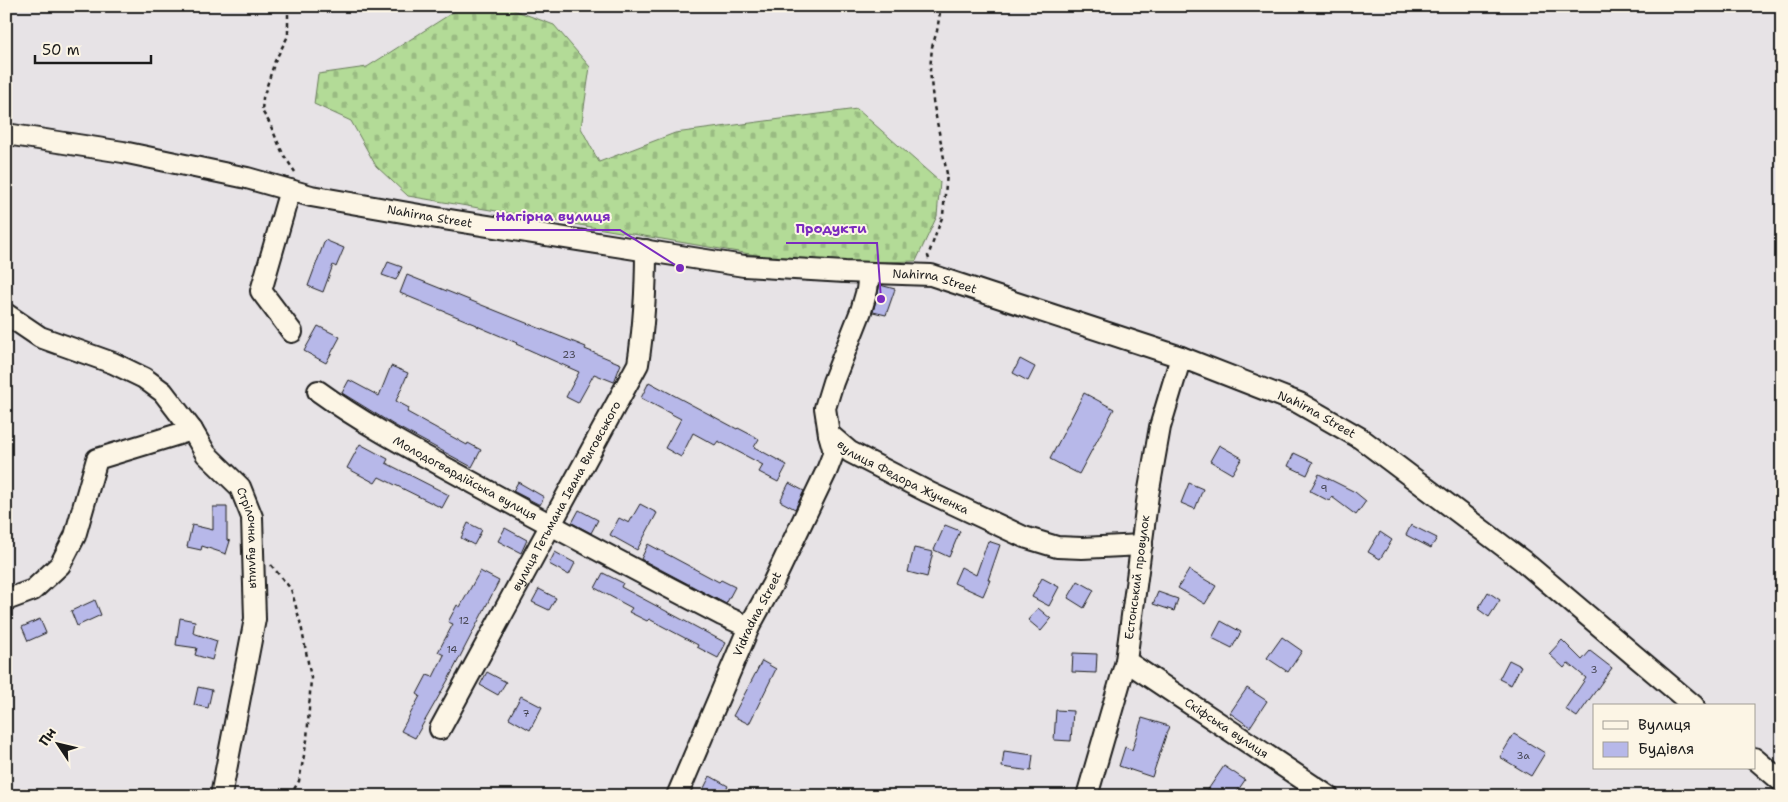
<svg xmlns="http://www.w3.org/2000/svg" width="1788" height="802" viewBox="0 0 1788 802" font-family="'Shantell Sans',sans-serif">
<defs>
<pattern id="cemetery-stones" width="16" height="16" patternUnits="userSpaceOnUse" patternTransform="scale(1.25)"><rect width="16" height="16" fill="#b3db97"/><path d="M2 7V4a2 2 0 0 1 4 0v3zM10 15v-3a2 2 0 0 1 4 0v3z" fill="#99bb82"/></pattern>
</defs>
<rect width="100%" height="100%" fill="#e7e3e6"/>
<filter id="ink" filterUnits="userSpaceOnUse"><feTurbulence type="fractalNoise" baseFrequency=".02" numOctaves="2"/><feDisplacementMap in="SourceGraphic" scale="10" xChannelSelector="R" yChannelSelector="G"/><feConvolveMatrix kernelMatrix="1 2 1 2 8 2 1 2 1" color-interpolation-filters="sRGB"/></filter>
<g filter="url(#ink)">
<path fill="url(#cemetery-stones)" stroke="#687c5a" d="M 463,6 L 503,6 L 554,25 L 590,67 L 581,128 L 599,162 L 675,133 L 857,109 L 940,182 L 937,216 L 916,261 L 809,264 L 408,196 L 376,166 L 351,121 L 314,104 L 318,74 L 367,67 Z"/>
<path fill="#b7b8e9" stroke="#1c1c1c" d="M 325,240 L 344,248 L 336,267 L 333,265 L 323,292 L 308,286 Z
M 388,262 L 402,267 L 396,280 L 382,275 Z
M 407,275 L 586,347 L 585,349 L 621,364 L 614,382 L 594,374 L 578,403 L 566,397 L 579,372 L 516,344 L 517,343 L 477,326 L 477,325 L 400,293 Z
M 880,285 L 895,289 L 886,315 L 873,312 Z
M 318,326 L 340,337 L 326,363 L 304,351 Z
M 1020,359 L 1035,367 L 1028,381 L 1013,373 Z
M 391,366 L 408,373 L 396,401 L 409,408 L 407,412 L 467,445 L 468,443 L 481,450 L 472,467 L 394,425 L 342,393 L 349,380 L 379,396 Z
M 649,382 L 737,429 L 738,428 L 759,439 L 754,447 L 787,465 L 778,482 L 759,472 L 763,465 L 718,441 L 715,445 L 693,433 L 681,457 L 665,448 L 681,419 L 641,398 Z
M 1084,393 L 1114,409 L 1079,474 L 1050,459 Z
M 360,444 L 388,459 L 386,463 L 449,495 L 442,508 L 379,477 L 375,483 L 347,468 Z
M 1219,445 L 1242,458 L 1232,474 L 1210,461 Z
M 1294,453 L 1313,462 L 1307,475 L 1288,466 Z
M 1319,474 L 1355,492 L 1366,501 L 1356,515 L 1332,497 L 1329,501 L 1310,491 Z
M 518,482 L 544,497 L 540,505 L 513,491 Z
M 789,483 L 804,491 L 795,509 L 780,501 Z
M 1189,483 L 1203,489 L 1195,509 L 1181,503 Z
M 640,504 L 657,513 L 637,550 L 610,535 L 619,518 L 629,523 Z
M 213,507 L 227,507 L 227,540 L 230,541 L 226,554 L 202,546 L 201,550 L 187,547 L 192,525 L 213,530 Z
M 579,510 L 598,520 L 591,533 L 572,523 Z
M 468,523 L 482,530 L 474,545 L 461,538 Z
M 945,525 L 960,531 L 949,557 L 934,550 Z
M 1411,525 L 1437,538 L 1431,548 L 1406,535 Z
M 505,528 L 527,540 L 521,553 L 498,541 Z
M 1380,532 L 1392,540 L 1380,559 L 1368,552 Z
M 988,541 L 1000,545 L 988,580 L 990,580 L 983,596 L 954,583 L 961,567 L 976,575 Z
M 648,544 L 719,582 L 721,580 L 735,587 L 726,604 L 641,559 Z
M 914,548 L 933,552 L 927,577 L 908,572 Z
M 555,552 L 575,563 L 569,575 L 549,564 Z
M 1189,570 L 1216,586 L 1205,604 L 1178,588 Z
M 480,571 L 499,581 L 448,680 L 415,738 L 401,731 L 420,696 L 417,694 L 427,675 L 433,677 L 444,655 L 438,652 L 453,624 L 448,622 L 457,605 L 460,607 Z
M 603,573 L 623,583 L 621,587 L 726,643 L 718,658 L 697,647 L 698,645 L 649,619 L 647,621 L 629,612 L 632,608 L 595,588 Z
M 1042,578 L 1059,587 L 1049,606 L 1032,597 Z
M 1078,581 L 1094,590 L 1084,608 L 1068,598 Z
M 539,589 L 556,598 L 549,610 L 532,602 Z
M 1158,592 L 1178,599 L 1174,611 L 1153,604 Z
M 1488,592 L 1500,600 L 1489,617 L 1478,609 Z
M 95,600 L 101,615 L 77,626 L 71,611 Z
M 1038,608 L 1051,619 L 1041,631 L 1028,620 Z
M 180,618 L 195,621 L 193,633 L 217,641 L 212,660 L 195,655 L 197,648 L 176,645 Z
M 40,619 L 46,633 L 28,641 L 22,627 Z
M 1221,621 L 1241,632 L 1232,648 L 1212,638 Z
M 1282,637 L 1302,651 L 1288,672 L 1267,658 Z
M 1562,640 L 1582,660 L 1590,651 L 1612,668 L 1577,717 L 1565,709 L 1586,678 L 1568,663 L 1564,668 L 1549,654 Z
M 1073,653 L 1097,654 L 1096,673 L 1072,672 Z
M 1509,660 L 1521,666 L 1511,685 L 1499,679 Z
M 762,661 L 776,669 L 749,724 L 733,716 Z
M 487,672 L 506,682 L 498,695 L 480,685 Z
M 198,687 L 212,690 L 208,708 L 194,705 Z
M 1247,688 L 1267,701 L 1250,727 L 1230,713 Z
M 521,696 L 542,707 L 530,730 L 509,718 Z
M 1056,710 L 1073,711 L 1071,741 L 1054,740 Z
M 1142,718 L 1169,726 L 1152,777 L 1119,766 L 1125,747 L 1132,750 Z
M 1514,734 L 1545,753 L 1531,776 L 1500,757 Z
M 1004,751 L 1033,755 L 1031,771 L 1002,767 Z
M 1224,766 L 1245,780 L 1234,796 L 1214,796 L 1207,791 Z
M 710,776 L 728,786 L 723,796 L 700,796 Z"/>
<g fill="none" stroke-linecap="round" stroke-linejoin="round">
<g stroke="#1c1c1c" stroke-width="24">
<g id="minor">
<path id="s1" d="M 6,134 L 123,152 L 247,178 L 311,196 L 437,218 L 744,266 L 845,272 L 931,275 L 1181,357 L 1299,403 L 1360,438 L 1523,561 L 1694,706"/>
<path d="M 290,190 L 261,291 L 292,332"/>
<path id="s2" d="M 869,273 L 867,290 L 861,311 L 833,382 L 825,408 L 829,434 L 850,452 L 928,492 L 1024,537 L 1057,547 L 1082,548 L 1142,545"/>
<path id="s3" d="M 6,314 L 40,337 L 113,363 L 144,378 L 163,392 L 192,430 L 206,454 L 240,487 L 252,517 L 255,619 L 221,796"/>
<path id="s4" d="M 318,391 C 365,425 417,452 468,480 C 552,526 637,571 722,615 L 749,627"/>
<path d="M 6,600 L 33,590 L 60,565 L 75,536 L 97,459 L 192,430"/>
<path id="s5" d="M 1126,661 L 1328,796"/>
<path id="s6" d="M 440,729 L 638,364 C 644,326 646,289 646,250"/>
<path d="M 1754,758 L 1782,782"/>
<path id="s7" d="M 677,796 L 749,627 L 772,585 L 827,470 L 834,452 L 829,434"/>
<path id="s8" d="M 1087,796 L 1126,661 L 1148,495 L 1160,427 L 1181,357"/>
</g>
</g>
<path stroke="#1c1c1c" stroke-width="2.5" stroke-dasharray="4 4" stroke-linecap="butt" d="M 288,6 L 288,36 L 275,61 L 263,98 L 262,111 L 269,122 L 283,154 L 295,172
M 929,259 L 928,256 L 943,215 L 947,174 L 933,101 L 930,70 L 932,47 L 937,31 L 941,6
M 271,565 L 291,589 L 301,625 L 311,678 L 307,740 L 299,781 L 290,796"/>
<use href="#minor" stroke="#fcf5e5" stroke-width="20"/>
</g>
</g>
<g text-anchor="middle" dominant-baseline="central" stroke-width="4" stroke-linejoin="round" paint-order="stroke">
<g font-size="10" fill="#43434f">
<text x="569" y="354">23</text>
<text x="1324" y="488">9</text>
<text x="464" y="620">12</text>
<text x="452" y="649">14</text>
<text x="1594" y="669">3</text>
<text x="526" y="713">7</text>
<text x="1523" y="755">3а</text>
</g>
<g font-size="12" fill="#1c1c1c" stroke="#fcf5e5">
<text stroke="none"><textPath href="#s1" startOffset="432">Nahirna Street</textPath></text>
<text stroke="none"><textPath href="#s1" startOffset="942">Nahirna Street</textPath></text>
<text stroke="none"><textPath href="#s1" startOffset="1348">Nahirna Street</textPath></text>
<text stroke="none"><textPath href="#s2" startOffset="255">вулиця Федора Жученка</textPath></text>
<text stroke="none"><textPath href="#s4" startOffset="171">Молодогвардійська вулиця</textPath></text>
<text stroke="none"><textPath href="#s6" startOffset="265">вулиця Гетьмана Івана Виговського</textPath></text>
<text stroke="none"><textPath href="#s3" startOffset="352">Стрілочна вулиця</textPath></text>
<text stroke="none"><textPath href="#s8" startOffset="225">Естонський провулок</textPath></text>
<text stroke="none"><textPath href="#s7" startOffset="199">Vidradna Street</textPath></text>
<text stroke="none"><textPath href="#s5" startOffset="121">Скіфська вулиця</textPath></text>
</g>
</g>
<path fill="none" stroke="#7b2cbf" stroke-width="2" d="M680 268L620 230H485M881 299L877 243H786"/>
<g fill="#7b2cbf" stroke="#fcf5e5" stroke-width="2">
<circle cx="680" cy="268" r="5"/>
<circle cx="881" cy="299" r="5"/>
</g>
<g font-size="14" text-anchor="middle" font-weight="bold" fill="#7b2cbf" stroke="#fcf5e5" stroke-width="4" stroke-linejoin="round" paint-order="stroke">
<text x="553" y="221">Нагірна вулиця</text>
<text x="831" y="233">Продукти</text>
</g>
<rect width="1788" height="802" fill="none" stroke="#fcf5e5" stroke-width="25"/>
<rect x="12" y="12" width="1763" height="777" fill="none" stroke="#1c1c1c" stroke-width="2" filter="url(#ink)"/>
<rect x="1593" y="704" width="162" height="65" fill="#fcf5e5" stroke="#a29e95"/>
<rect x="1603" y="721" width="25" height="8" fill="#fcf5e5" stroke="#a29e95"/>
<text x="1638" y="730" font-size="15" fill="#1c1c1c">Вулиця</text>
<rect x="1603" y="742" width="25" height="15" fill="#b7b8e9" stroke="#a29e95"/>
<text x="1638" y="754" font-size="15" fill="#1c1c1c">Будівля</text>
<g transform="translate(58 744) rotate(305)" stroke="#fcf5e5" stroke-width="4" paint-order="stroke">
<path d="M0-4L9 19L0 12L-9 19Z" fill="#1c1c1c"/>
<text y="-8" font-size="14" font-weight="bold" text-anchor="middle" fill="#1c1c1c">Пн</text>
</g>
<path d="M35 55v8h116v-8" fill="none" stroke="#1c1c1c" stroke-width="2.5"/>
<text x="42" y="55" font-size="15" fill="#1c1c1c" stroke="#fcf5e5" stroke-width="4" paint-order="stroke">50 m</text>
</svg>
